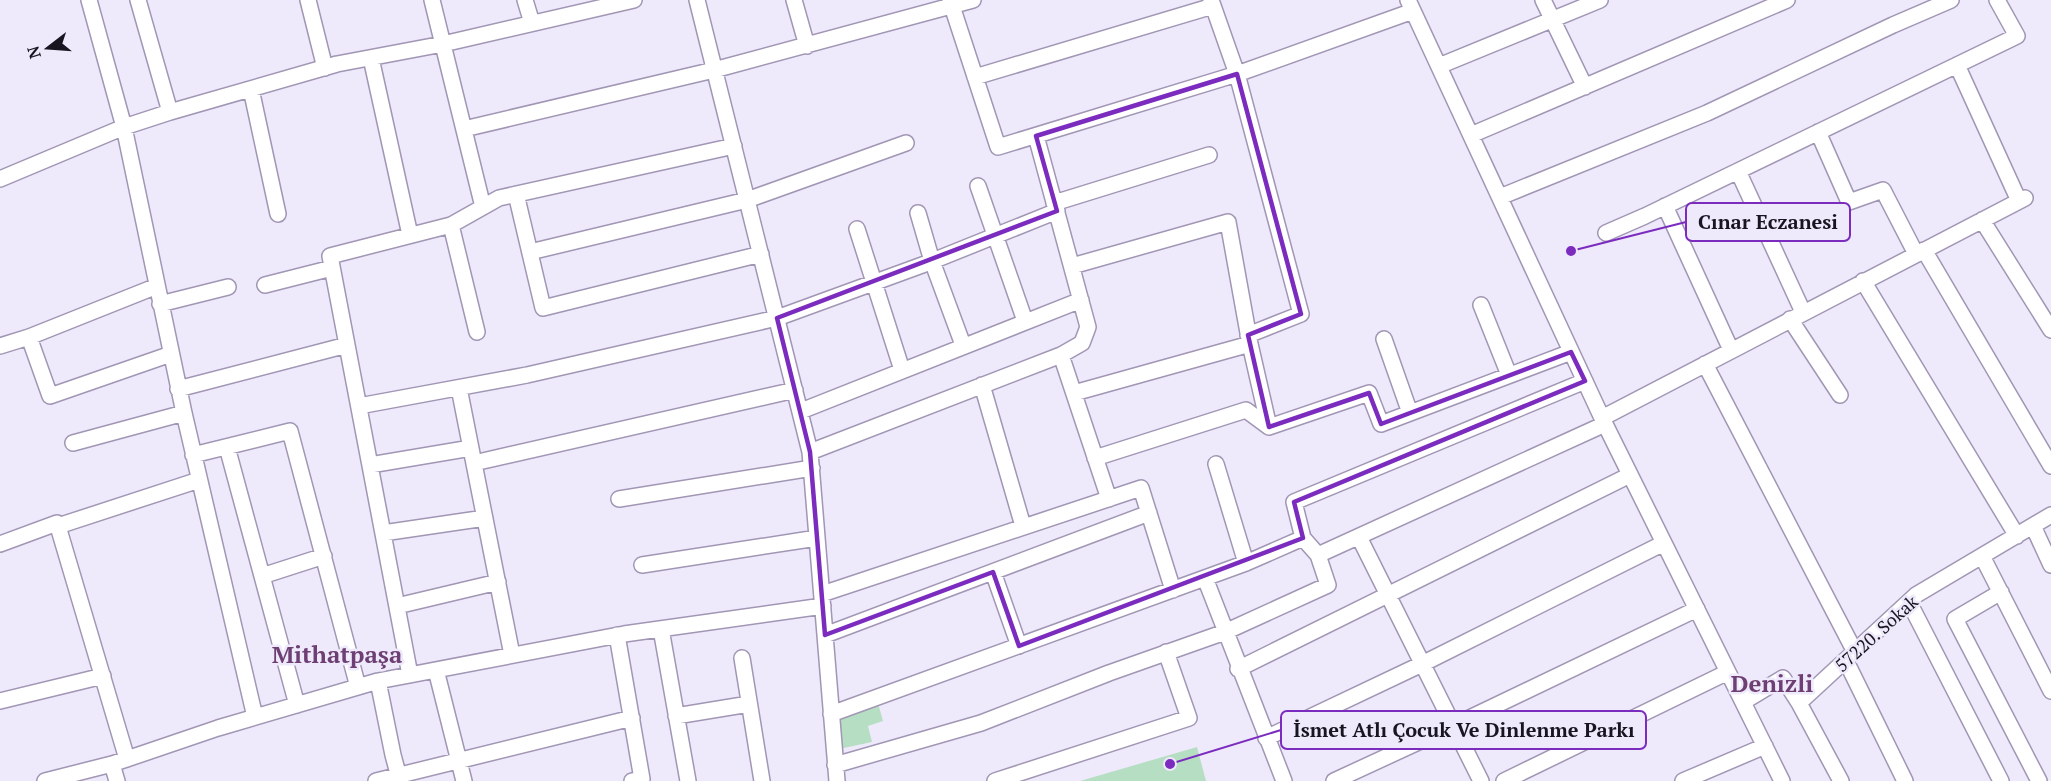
<svg xmlns="http://www.w3.org/2000/svg" width="2051" height="781" viewBox="0 0 2051 781" font-family="'PT Serif',serif">
<rect width="100%" height="100%" fill="#efe9fc"/>
<path fill="#b6dec3" d="M 876,696 L 883,721 L 868,726 L 872,742 L 839,749 L 837,712 Z
M 1197,747 L 1206,781 L 1080,781 Z"/>
<g fill="none" stroke-linecap="round" stroke-linejoin="round">
<g stroke="#a196b4" stroke-width="18">
<path id="minor" d="M 89,0 L 124,127 L 184,413 L 255,717
M 138,0 L 170,112 L 337,64 L 443,44 L 634,0
M 308,0 L 325,68
M 432,0 L 483,207
M 525,0 L 532,23
M 697,0 L 810,452 L 837,781
M 794,0 L 807,46
M 950,0 L 998,147 L 1237,74 L 1301,314 L 1248,335
M 1211,0 L 1237,74 L 1413,11
M 1408,0 L 1602,418 L 1782,781
M 1543,0 L 1585,87
M 371,58 L 410,235
M 1957,65 L 2019,201
M 1439,66 L 1600,0
M 975,77 L 1213,6
M 251,89 L 278,214
M 464,129 L 714,70 L 973,0
M 1818,132 L 1849,202 L 1883,190 L 1916,254
M 1471,135 L 1787,0
M 1036,136 L 1088,327 L 1082,343 L 1061,355 L 1109,499
M 1738,171 L 1803,312
M 0,179 L 124,127 L 170,112
M 978,186 L 1025,321
M 516,194 L 543,308 L 761,254
M 1500,197 L 1707,113 L 1893,25 L 1951,0
M 1054,203 L 1209,155
M 1665,206 L 1731,350
M 918,213 L 932,261 L 963,345
M 1982,220 L 2051,330
M 451,225 L 477,332
M 857,229 L 902,370
M 1606,233 L 1645,216 L 2017,36 L 1997,0
M 1924,250 L 2051,466
M 530,252 L 747,200 L 906,143
M 1072,266 L 1228,222 L 1250,344 L 1269,427
M 1863,281 L 2017,536
M 265,285 L 332,268
M 160,304 L 228,287
M 1481,305 L 1509,375
M 1790,319 L 1840,395
M 29,337 L 50,396 L 171,354
M 1384,339 L 1410,413
M 0,346 L 29,337 L 157,286
M 1705,364 L 1855,652
M 982,385 L 1023,526
M 459,388 L 512,655
M 178,389 L 347,345
M 1074,393 L 1250,344
M 359,406 L 527,375 L 777,318 L 925,264 L 1057,211
M 801,411 L 1081,300
M 1602,418 L 2025,198
M 73,443 L 184,413
M 227,447 L 297,705
M 810,452 L 1061,355
M 193,455 L 290,431 L 358,687
M 1095,458 L 1246,410 L 1269,427 L 1369,393 L 1381,424 L 1571,352
M 474,463 L 795,390
M 1216,464 L 1246,563
M 370,465 L 471,448
M 619,499 L 812,468
M 58,526 L 199,480
M 2033,526 L 2051,565
M 383,533 L 485,518
M 1359,537 L 1481,781
M 0,544 L 57,523 L 127,759
M 1318,555 L 1605,424
M 1982,556 L 2051,691
M 642,565 L 817,538
M 993,572 L 1019,646
M 262,576 L 324,556
M 1205,578 L 1284,781
M 2001,592 L 1955,619 L 2039,781
M 822,594 L 1141,488 L 1173,590
M 1909,602 L 2001,781
M 397,606 L 498,582
M 661,629 L 688,781
M 617,635 L 642,779 L 632,781
M 825,635 L 1149,513
M 742,658 L 762,781
M 1846,661 L 1905,781
M 1238,669 L 1630,475
M 436,670 L 464,781
M 410,675 L 330,256 L 451,225 L 499,198 L 734,146
M 378,681 L 393,755 L 400,781
M 0,701 L 103,676
M 1743,702 L 1783,678 L 1799,703 L 1841,781
M 1799,703 L 1916,595 L 2051,515
M 831,714 L 1246,563 L 1303,538
M 676,716 L 749,704
M 1266,738 L 1422,664 L 1664,543
M 112,764 L 117,781
M 835,765 L 981,723 L 1109,673 L 1225,632 L 1328,585 L 1318,555 L 1303,538 L 1294,502 L 1585,381
M 45,781 L 112,764 L 218,728 L 378,681 L 624,634 L 823,606
M 376,781 L 632,718
M 995,781 L 1189,718 L 1166,652
M 1334,781 L 1453,726 L 1697,609
M 1504,781 L 1728,672
M 1683,781 L 1765,746"/>
</g>
<use href="#minor" stroke="#fff" stroke-width="15"/>
</g>
<path fill="none" stroke="#7b2cbf" stroke-width="4.5" stroke-linejoin="round" d="M 1237,74 L 1301,314 L 1248,335 L 1269,427 L 1369,393 L 1381,424 L 1571,352 L 1585,381 L 1294,502 L 1303,538 L 1019,646 L 993,572 L 825,635 L 810,452 L 777,318 L 1057,211 L 1036,136 Z"/>
<g text-anchor="middle" dominant-baseline="central" stroke-width="5" stroke-linejoin="round" paint-order="stroke">
<g font-size="18" fill="#191520" stroke="#efe9fc">
<text transform="translate(1876 633) rotate(-42)">57220. Sokak</text>
</g>
<g font-size="24" font-weight="bold" fill="#6d3f73" stroke="#efe9fc">
<text x="337" y="654">Mithatpaşa</text>
<text x="1772" y="683">Denizli</text>
</g>
</g>
<path fill="none" stroke="#7b2cbf" stroke-width="2" d="M1571 251L1686 222M1170 764L1281 730"/>
<g fill="#7b2cbf" stroke="#efe9fc" stroke-width="2">
<circle cx="1571" cy="251" r="6"/>
<circle cx="1170" cy="764" r="6"/>
</g>
<g fill="#efe9fc" stroke="#7b2cbf" stroke-width="2">
<rect x="1686" y="203" width="164" height="38" rx="6"/>
<rect x="1281" y="711" width="365" height="38" rx="6"/>
</g>
<g font-size="20" text-anchor="middle" font-weight="bold" fill="#191520">
<text x="1768" y="229">Cınar Eczanesi</text>
<text x="1464" y="737">İsmet Atlı Çocuk Ve Dinlenme Parkı</text>
</g>
<g transform="translate(48 48) rotate(253)" stroke="#efe9fc" stroke-width="4.5" paint-order="stroke">
<path d="M0-4.5L10 22L0 15L-10 22Z" fill="#191520"/>
<text y="-9" font-size="16" font-weight="bold" text-anchor="middle" fill="#191520">N</text>
</g>
</svg>
